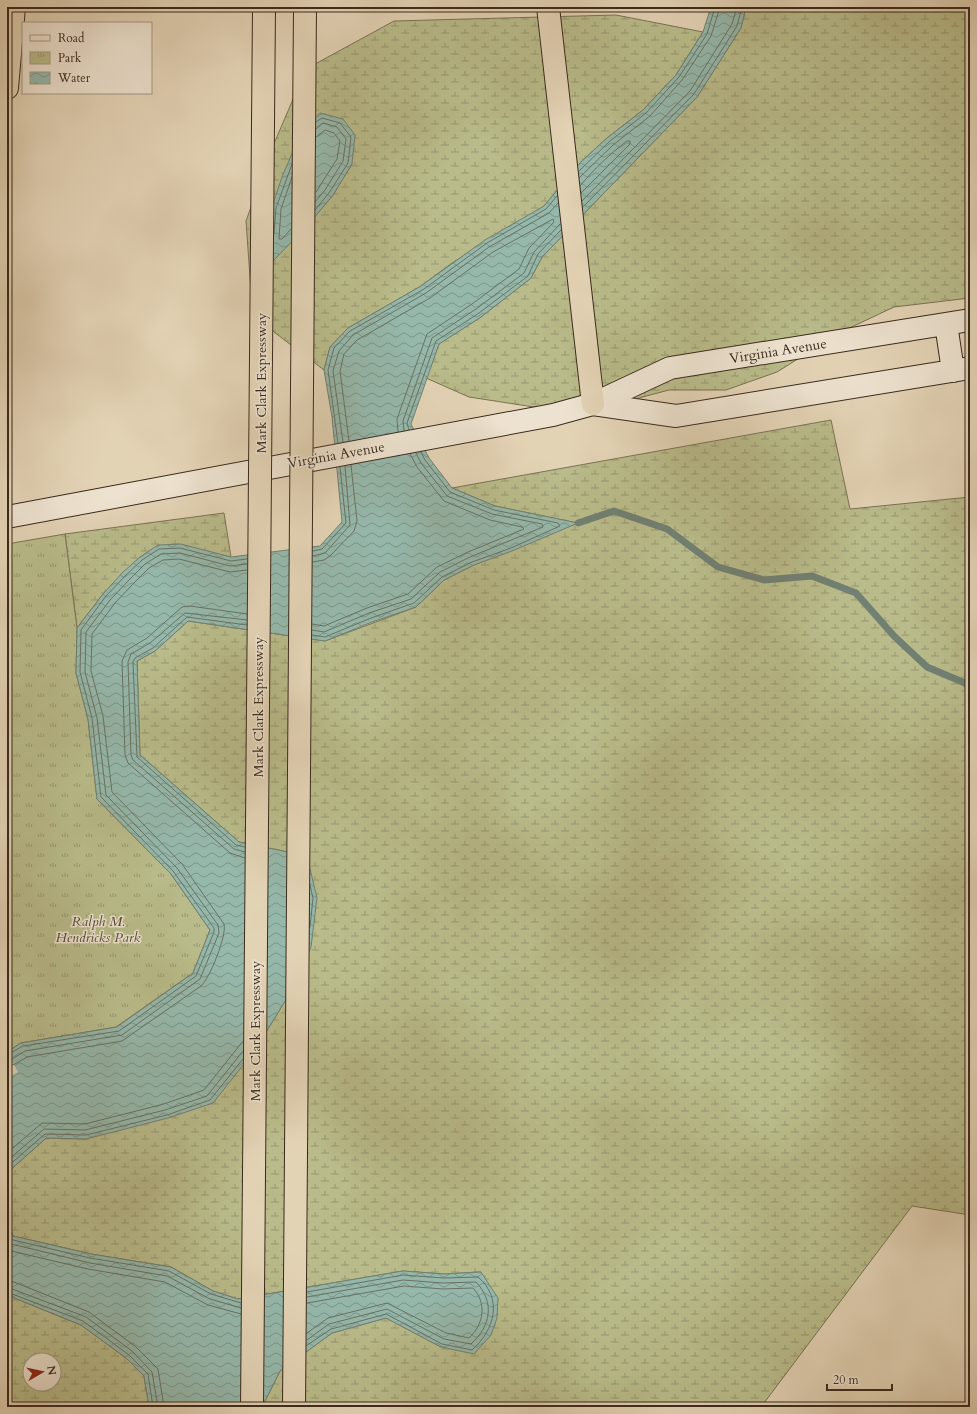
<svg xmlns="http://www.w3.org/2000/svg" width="977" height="1414" viewBox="0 0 977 1414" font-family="Cardo,serif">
<defs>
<pattern id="wetland-marsh" width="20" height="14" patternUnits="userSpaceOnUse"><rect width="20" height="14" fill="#b9bb8a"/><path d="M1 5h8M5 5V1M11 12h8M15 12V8" fill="none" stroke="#979870"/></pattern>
<pattern id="park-tufts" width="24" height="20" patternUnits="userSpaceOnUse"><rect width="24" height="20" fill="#b9bb8a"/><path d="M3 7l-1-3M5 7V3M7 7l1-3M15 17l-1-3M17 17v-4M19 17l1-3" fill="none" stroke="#979870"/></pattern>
<pattern id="water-waves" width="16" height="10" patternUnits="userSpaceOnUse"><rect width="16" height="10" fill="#95b8ab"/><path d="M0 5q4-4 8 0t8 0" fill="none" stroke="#7b968b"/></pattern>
</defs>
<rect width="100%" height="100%" fill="#e3d3b5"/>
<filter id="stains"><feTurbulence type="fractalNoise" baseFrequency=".005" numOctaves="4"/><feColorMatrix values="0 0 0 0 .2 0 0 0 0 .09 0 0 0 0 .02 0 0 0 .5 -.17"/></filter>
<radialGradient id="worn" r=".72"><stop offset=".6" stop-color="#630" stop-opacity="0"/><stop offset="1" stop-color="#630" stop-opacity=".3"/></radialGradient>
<path fill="url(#wetland-marsh)" stroke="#7a7354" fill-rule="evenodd" d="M 746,7 L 970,7 L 970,298 L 894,307 L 841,332 L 777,372 L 726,390 L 669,390 L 579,414 L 469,397 L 426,378 L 439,344 L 481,317 L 531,278 L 542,257 L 697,97 L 741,28 Z
M 616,15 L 703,32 L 676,75 L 643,110 L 607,138 L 581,162 L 544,206 L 452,263 L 421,286 L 348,328 L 330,347 L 324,370 L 274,332 L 251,291 L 246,221 L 273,146 L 306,69 L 394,21 ZM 352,164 L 333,195 L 307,226 Z
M 831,420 L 850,509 L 970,497 L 970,1215 L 912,1206 L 761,1407 L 262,1407 L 280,1371 L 332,1333 L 386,1318 L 441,1347 L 481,1272 L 444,1274 L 403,1271 L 238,1299 L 213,1291 L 171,1267 L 91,1254 L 13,1236 L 7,1219 L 7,1173 L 46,1138 L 86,1139 L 255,1050 L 287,998 L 307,856 L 239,842 L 140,755 L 137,661 L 155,651 L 188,621 L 325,641 L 416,607 L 444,580 L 474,565 L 577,523 L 495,506 L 452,488 Z
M 224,513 L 231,557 L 206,552 L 140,557 L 103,594 L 77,628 L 65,534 Z
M 7,1295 L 81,1325 L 126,1358 L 144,1376 L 149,1407 L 7,1407 ZM 30,1360 L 54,1360 L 54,1384 L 30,1384 Z"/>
<path fill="url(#park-tufts)" stroke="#7a7354" d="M 65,534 L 77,628 L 76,673 L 88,719 L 97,799 L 171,874 L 210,930 L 193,973 L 116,1027 L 21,1043 L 7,1052 L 7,544 Z"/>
<path fill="url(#water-waves)" stroke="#718072" d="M 711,7 L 746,7 L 741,28 L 697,97 L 542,257 L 531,278 L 481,317 L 439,344 L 411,424 L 429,458 L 452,488 L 495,506 L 578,523 L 512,551 L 474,565 L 444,580 L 416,607 L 372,622 L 325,641 L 188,621 L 155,651 L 137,661 L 140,755 L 239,842 L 307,856 L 317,898 L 311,947 L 287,998 L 255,1050 L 213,1103 L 168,1118 L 86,1139 L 46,1138 L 7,1173 L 7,1052 L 21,1043 L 117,1027 L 193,973 L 210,930 L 171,874 L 97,799 L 88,719 L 76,673 L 77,628 L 103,594 L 122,573 L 140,557 L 158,545 L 181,544 L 231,557 L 320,546 L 342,522 L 332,417 L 324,370 L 330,347 L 348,328 L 421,286 L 485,240 L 544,206 L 581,162 L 607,138 L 643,110 L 676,75 L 703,32 Z
M 320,113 L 343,119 L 355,135 L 352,164 L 333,195 L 307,226 L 273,261 L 272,207 L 282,177 L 302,130 Z
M 7,1219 L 13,1236 L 91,1254 L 171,1267 L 213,1291 L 238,1299 L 403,1271 L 444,1274 L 481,1272 L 498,1298 L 497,1318 L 491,1335 L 474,1354 L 441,1347 L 386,1318 L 332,1333 L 280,1371 L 262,1407 L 149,1407 L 144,1376 L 126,1358 L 81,1325 L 7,1295 Z"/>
<path fill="#e3d3b5" d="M 7,1054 L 9,1065 L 13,1063 L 18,1072 L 7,1078 Z"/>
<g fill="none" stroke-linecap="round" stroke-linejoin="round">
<path stroke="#687264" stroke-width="1" d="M 579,171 L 610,141 L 646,113 L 679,77 L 707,34 L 715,7
M 579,178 L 613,145 L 650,116 L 682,80 L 711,36 L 720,7
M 580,186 C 594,169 610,154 627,141 L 630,141 L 630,144 L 581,193
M 316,192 L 337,159 L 340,141 L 334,133 L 325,130 L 316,137
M 582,201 L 690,91 L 732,24 L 737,7
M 315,202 L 325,190 L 343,161 L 346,139 L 337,127 L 323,123 L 316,129
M 583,207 L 694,94 L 737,26 L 742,7
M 315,210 L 329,193 L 348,163 L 351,137 L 340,123 L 322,118 L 316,122
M 291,229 L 282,239 L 279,239 L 281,209 L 292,177
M 274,234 L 276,208 L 292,164
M 409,430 L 407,423 L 436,341 L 479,313 L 528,276 L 538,254 L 561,230
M 404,431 L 403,421 L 432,338 L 476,309 L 524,273 L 534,252 L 560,224
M 349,441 L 340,371 L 344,354 L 357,340 L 430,298 L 493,252 L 553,219 L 554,222 L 529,248 L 519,269 L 472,304 L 427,334 L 397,419 L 398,432
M 343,442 L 333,371 L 339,351 L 353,335 L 426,293 L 489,247 L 549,213 L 558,203
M 338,443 L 328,370 L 334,348 L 350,331 L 424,289 L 487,243 L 546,209 L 557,196
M 313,551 L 322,549 L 346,523 L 340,467
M 313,556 L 325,553 L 350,525 L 345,466
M 313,562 L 324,560 L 330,556 L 354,531 L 357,521 L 351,465
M 312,624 L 324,626 L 367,608 L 408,594 L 437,567 L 468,552 L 524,529 L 522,527 L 490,520 L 444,501 L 417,467 L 410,454
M 312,630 L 324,632 L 369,613 L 411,599 L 440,572 L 470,557 L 543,527 L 542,524 L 492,514 L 447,496 L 421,463 L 416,453
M 312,635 L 325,637 L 371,618 L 414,603 L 442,577 L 472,562 L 511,548 L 560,526 L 558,523 L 494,510 L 450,492 L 425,460 L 421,452
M 245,847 L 236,845 L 137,757 L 133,662 L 135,658 L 153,648 L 187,617 L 247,625
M 245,852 L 234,849 L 133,760 L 131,755 L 128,662 L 131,654 L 150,643 L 185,613 L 247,620
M 245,858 L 230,853 L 128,763 L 125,755 L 122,661 L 127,650 L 147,638 L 182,607 L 190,606 L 247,614
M 310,927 L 313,898 L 310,885
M 7,1055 L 23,1046 L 119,1031 L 196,976 L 214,932 L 214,928 L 173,871 L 101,797 L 92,718 L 80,672 L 81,630 L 106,596 L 125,576 L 142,560 L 159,549 L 180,548 L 231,561 L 247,559
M 7,1060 L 12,1059 L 25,1051 L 122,1035 L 200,979 L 219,933 L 218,925 L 177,868 L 106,795 L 97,718 L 85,672 L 86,632 L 110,600 L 129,580 L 145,564 L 161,554 L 180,553 L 230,566 L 247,564
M 7,1066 L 15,1064 L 27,1057 L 122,1041 L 201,986 C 210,978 227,935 224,924 L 182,864 L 112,792 L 103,716 L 91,671 L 92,634 L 115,603 L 133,584 L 149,568 L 163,560 L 179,559 L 230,572 L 247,570
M 7,1153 L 42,1123 L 85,1124 L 164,1104 L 204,1090 L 243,1041
M 7,1161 L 44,1129 L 85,1130 L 165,1110 L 207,1096 L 243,1051
M 7,1167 L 45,1134 L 86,1135 L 167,1115 L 210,1100 L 243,1059
M 7,1231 L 10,1238 L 13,1240 L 90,1258 L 169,1271 L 211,1294 L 241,1303
M 7,1243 L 90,1263 L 167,1276 L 210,1299 L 241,1308
M 7,1250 L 88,1269 L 165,1282 L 208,1305 L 241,1314
M 7,1281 L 14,1282 L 89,1312 L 136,1347 L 158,1369 L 164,1407
M 7,1287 L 86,1317 L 132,1351 L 152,1372 L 158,1407
M 7,1292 L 83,1321 L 129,1355 L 148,1374 L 153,1407
M 307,1333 L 328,1318 L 387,1303 L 446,1333 L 469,1338 C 484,1324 487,1303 473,1288 L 443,1289 L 404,1286 L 307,1303
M 307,1340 L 329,1324 L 387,1309 L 444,1339 L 471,1344 C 491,1326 495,1302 476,1282 L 443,1283 L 403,1280 L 307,1297
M 306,1346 L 331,1329 L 386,1314 L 442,1344 L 472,1350 C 495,1330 503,1298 478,1277 L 444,1278 L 403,1275 L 307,1292"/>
<path stroke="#718072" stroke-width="7" d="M 578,523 L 614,511 L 667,529 L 718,567 L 764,580 L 812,576 L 856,593 L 894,636 L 927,667 L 965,683 L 970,688"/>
<g stroke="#3a2b1d" stroke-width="24">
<path id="secondary" d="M 946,324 L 953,371
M 593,404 L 676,416 L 970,368
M 7,517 L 553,415 L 593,404 L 670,368 L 970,320"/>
</g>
<g stroke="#3a2b1d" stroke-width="24">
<path id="highway" d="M 548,7 L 593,404
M 7,88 L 14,7"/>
</g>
<use href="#secondary" stroke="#ede2cf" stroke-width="22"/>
<use href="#highway" stroke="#e3d3b5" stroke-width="22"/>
<g stroke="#3a2b1d" stroke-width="24" stroke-linecap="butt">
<path id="highway-bridge" d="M 252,1407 L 264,7
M 294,1407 L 305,7"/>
</g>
<use href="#highway-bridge" stroke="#e3d3b5" stroke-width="22"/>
</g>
<g text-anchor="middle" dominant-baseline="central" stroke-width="3" stroke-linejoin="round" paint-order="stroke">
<g font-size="14" fill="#3a2b1d" stroke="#ede2cf">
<text transform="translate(778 351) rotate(-9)">Virginia Avenue</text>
<text transform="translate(261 383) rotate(-90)">Mark Clark Expressway</text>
<text transform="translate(336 455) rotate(-10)">Virginia Avenue</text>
<text transform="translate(258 707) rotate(-90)">Mark Clark Expressway</text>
<text transform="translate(255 1031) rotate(-90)">Mark Clark Expressway</text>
</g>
<g font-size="14" font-style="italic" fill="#534833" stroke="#ede2cf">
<text x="98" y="921">Ralph M.<tspan x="98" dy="16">Hendricks Park</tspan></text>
</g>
</g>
<rect width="977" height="1414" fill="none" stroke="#e3d3b5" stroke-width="24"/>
<rect x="8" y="8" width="961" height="1398" fill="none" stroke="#3a2b1d" stroke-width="2"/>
<rect x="12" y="12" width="953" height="1390" fill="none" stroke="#3a2b1d"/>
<rect x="22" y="22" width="130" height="72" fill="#ede2cf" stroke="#a59988"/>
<rect x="30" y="35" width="20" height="6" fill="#ede2cf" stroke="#a59988"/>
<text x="58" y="42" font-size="12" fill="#3a2b1d">Road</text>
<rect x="30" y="52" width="20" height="12" fill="url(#park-tufts)" stroke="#a59988"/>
<text x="58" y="62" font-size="12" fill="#3a2b1d">Park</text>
<rect x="30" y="72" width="20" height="12" fill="url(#water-waves)" stroke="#a59988"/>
<text x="58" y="82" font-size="12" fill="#3a2b1d">Water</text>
<g transform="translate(42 1372) rotate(81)"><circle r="19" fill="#ede2cf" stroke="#a59988"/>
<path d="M0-3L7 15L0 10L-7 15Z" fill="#8f2418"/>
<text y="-6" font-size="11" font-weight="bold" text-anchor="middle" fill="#3a2b1d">N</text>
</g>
<path d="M827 1384v6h65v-6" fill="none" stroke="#3a2b1d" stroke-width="2"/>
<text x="833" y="1384" font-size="12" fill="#3a2b1d" stroke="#ede2cf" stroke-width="3" paint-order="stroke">20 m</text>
<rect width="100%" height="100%" filter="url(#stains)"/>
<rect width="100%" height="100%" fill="url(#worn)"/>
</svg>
